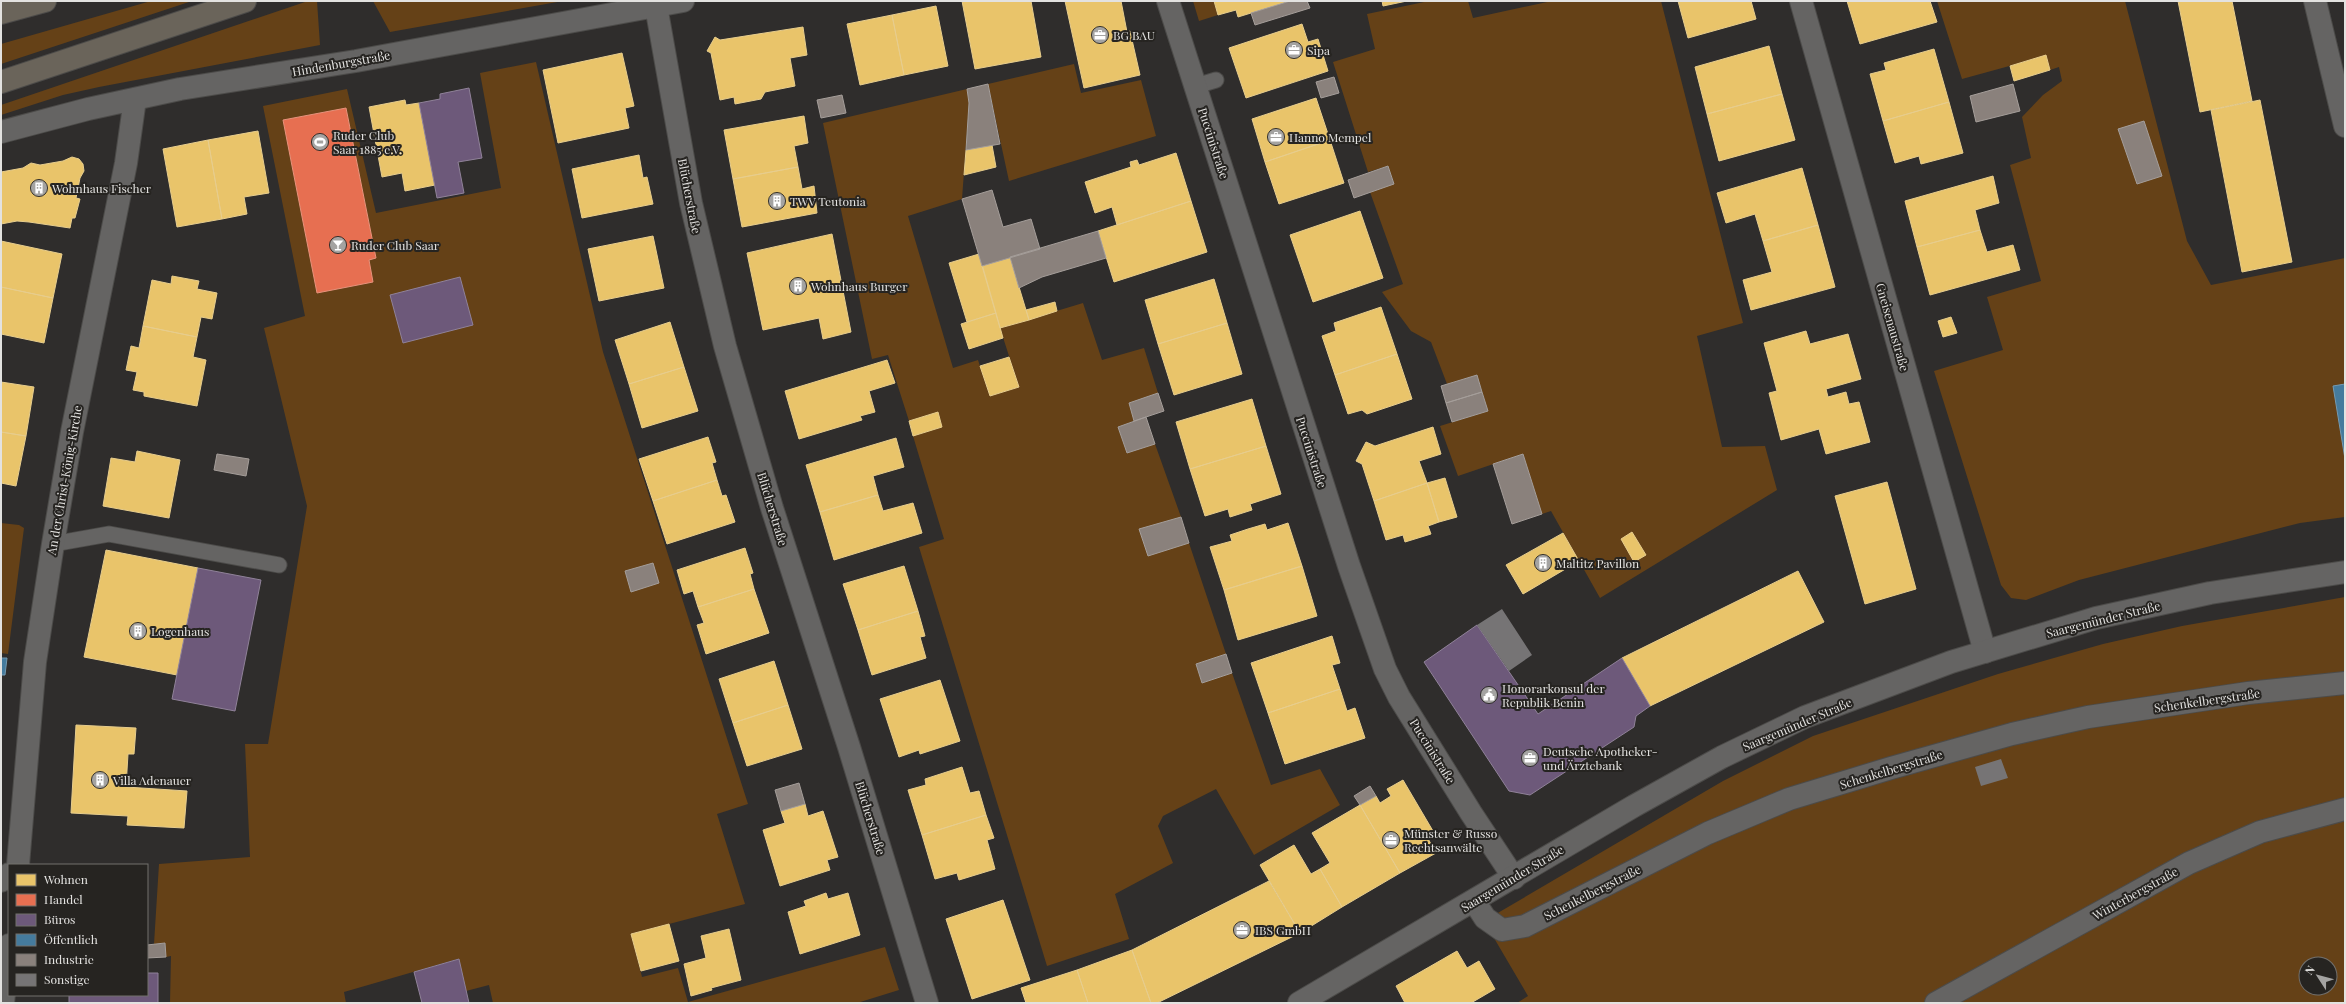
<svg xmlns="http://www.w3.org/2000/svg" width="2346" height="1004" viewBox="0 0 2346 1004" font-family="'Playfair Display',serif">
<rect width="100%" height="100%" fill="#2f2d2c"/>
<path fill="#654117" fill-rule="evenodd" d="M 151,1 L 192,1 L 1,64 L 1,44 Z
M 308,1 L 317,1 L 320,45 L 99,87 L 63,95 L 1,115 L 1,105 Z
M 373,1 L 563,1 L 390,32 Z
M 1193,1 L 1214,1 L 1218,15 L 1199,21 Z
M 1429,1 L 1468,1 L 1473,18 L 1552,1 L 1661,1 L 1743,323 L 1697,336 L 1722,447 L 1765,446 L 1777,490 L 1600,598 L 1551,511 L 1542,514 L 1523,454 L 1458,476 L 1440,426 L 1488,411 L 1477,375 L 1447,384 L 1431,342 L 1411,331 L 1382,292 L 1403,284 L 1370,192 L 1394,183 L 1388,166 L 1368,172 L 1333,62 L 1375,49 L 1367,14 Z
M 1937,1 L 2125,1 L 2187,241 L 2211,285 L 2345,258 L 2345,517 L 2300,523 L 2079,580 L 2026,600 L 2011,598 L 2001,585 L 1934,371 L 2003,350 L 1987,297 L 2041,281 L 2010,165 L 2031,158 L 2022,117 L 2043,95 L 2062,81 L 2059,67 L 2050,70 L 2046,56 L 1962,79 Z
M 536,62 L 603,352 L 748,804 L 717,814 L 745,904 L 631,934 L 642,977 L 678,968 L 688,1002 L 885,947 L 899,990 L 857,1003 L 493,1003 L 489,985 L 466,991 L 458,959 L 344,992 L 346,1003 L 170,1003 L 171,956 L 166,957 L 165,943 L 154,944 L 159,864 L 250,857 L 245,744 L 268,744 L 307,506 L 264,328 L 305,316 L 263,106 L 347,89 L 376,213 L 501,188 L 480,73 Z
M 1074,64 L 1081,93 L 1141,80 L 1156,136 L 1009,181 L 988,84 Z
M 967,89 L 969,103 L 962,199 L 908,216 L 953,368 L 978,360 L 990,396 L 1019,387 L 1000,328 L 1083,303 L 1102,360 L 1144,348 L 1158,393 L 1129,403 L 1134,421 L 1118,427 L 1127,453 L 1155,444 L 1181,517 L 1140,529 L 1189,543 L 1226,654 L 1196,664 L 1202,683 L 1232,673 L 1271,785 L 1320,769 L 1340,805 L 1254,855 L 1216,789 L 1163,816 L 1158,826 L 1173,863 L 1115,894 L 1129,939 L 1047,966 L 919,547 L 944,539 L 913,436 L 942,427 L 938,412 L 909,421 L 888,355 L 872,359 L 823,123 Z
M 1,523 L 19,525 L 24,528 L 8,654 L 1,653 Z
M 2345,597 L 2345,1003 L 1517,1003 L 1528,996 L 1484,921 L 1723,781 L 1813,736 L 1998,674 L 2103,644 L 2182,626 ZM 2306,964 L 2330,964 L 2330,988 L 2306,988 Z"/>
<path fill="#e9c46a" stroke="#e7cd8d" d="M 962,1 L 1031,1 L 1041,57 L 975,69 Z
M 1065,1 L 1121,1 L 1127,32 L 1130,31 L 1140,75 L 1084,88 Z
M 1214,1 L 1290,1 L 1238,17 L 1236,10 L 1218,15 Z
M 1382,1 L 1407,1 L 1383,6 Z
M 1678,1 L 1751,1 L 1756,19 L 1688,38 Z
M 1847,1 L 1930,1 L 1937,22 L 1860,44 Z
M 2178,1 L 2232,1 L 2252,101 L 2200,112 Z
M 936,6 L 948,66 L 904,75 L 892,15 Z
M 892,15 L 904,75 L 860,85 L 847,24 Z
M 1302,24 L 1308,42 L 1318,39 L 1328,71 L 1246,98 L 1229,48 Z
M 803,27 L 807,55 L 790,58 L 795,86 L 765,92 L 761,99 L 735,104 L 734,97 L 720,100 L 711,53 L 707,51 L 715,37 L 720,40 Z
M 1769,46 L 1782,94 L 1707,114 L 1695,67 Z
M 1934,49 L 1949,102 L 1883,121 L 1870,74 L 1886,70 L 1884,63 Z
M 622,53 L 634,106 L 625,108 L 629,128 L 558,143 L 543,70 Z
M 2046,55 L 2050,70 L 2014,81 L 2010,66 Z
M 1782,94 L 1795,140 L 1719,161 L 1707,114 Z
M 1316,98 L 1330,140 L 1265,162 L 1252,119 Z
M 405,100 L 406,105 L 419,103 L 435,185 L 405,191 L 402,173 L 382,177 L 369,107 Z
M 2260,100 L 2292,262 L 2242,272 L 2211,110 Z
M 1949,102 L 1963,153 L 1921,164 L 1919,156 L 1895,163 L 1883,121 Z
M 804,116 L 808,143 L 794,146 L 798,167 L 733,179 L 724,130 Z
M 258,131 L 269,193 L 244,197 L 247,214 L 222,219 L 208,140 Z
M 208,140 L 222,219 L 177,227 L 163,149 Z
M 1330,140 L 1344,183 L 1279,204 L 1265,162 Z
M 992,145 L 996,167 L 964,175 L 966,150 Z
M 1176,153 L 1191,201 L 1117,225 L 1112,207 L 1095,213 L 1085,182 L 1131,167 L 1130,162 L 1137,160 L 1139,165 Z
M 639,155 L 643,178 L 647,177 L 653,204 L 582,218 L 572,169 Z
M 72,157 L 79,159 L 83,164 L 84,171 L 80,178 L 76,198 L 80,199 L 75,218 L 72,218 L 70,228 L 29,222 L 17,221 L 1,224 L 1,172 L 23,168 L 31,163 L 40,165 L 63,161 Z
M 798,167 L 802,189 L 814,186 L 817,213 L 742,227 L 733,179 Z
M 1802,168 L 1818,225 L 1763,241 L 1755,214 L 1726,223 L 1717,193 Z
M 1993,176 L 1999,203 L 1975,210 L 1980,230 L 1917,247 L 1905,201 Z
M 1191,201 L 1207,252 L 1114,282 L 1098,231 Z
M 1360,211 L 1383,278 L 1313,302 L 1290,235 Z
M 1818,225 L 1835,287 L 1751,310 L 1743,280 L 1772,272 L 1763,241 Z
M 1980,230 L 1987,252 L 2013,245 L 2020,270 L 1930,295 L 1917,247 Z
M 832,234 L 851,332 L 823,339 L 819,318 L 763,330 L 747,253 Z
M 653,236 L 664,288 L 599,301 L 588,249 Z
M 1,241 L 62,254 L 53,298 L 1,287 Z
M 979,254 L 996,313 L 967,322 L 949,263 Z
M 1010,257 L 1029,320 L 1000,328 L 982,266 Z
M 172,276 L 199,281 L 197,289 L 217,293 L 212,319 L 201,317 L 197,337 L 143,326 L 152,280 L 171,284 Z
M 1214,279 L 1227,323 L 1158,344 L 1145,300 Z
M 1,287 L 53,298 L 44,343 L 1,334 Z
M 1055,302 L 1057,311 L 1029,320 L 1026,310 Z
M 1381,307 L 1397,354 L 1335,375 L 1322,336 L 1336,331 L 1334,323 Z
M 996,313 L 1003,338 L 969,349 L 961,324 Z
M 1951,317 L 1957,333 L 1943,337 L 1938,321 Z
M 670,322 L 684,367 L 629,384 L 615,340 Z
M 1227,323 L 1242,374 L 1174,395 L 1158,344 Z
M 143,326 L 197,337 L 193,357 L 206,360 L 197,406 L 144,396 L 144,392 L 133,390 L 137,372 L 126,370 L 131,346 L 139,348 Z
M 1806,331 L 1810,344 L 1848,334 L 1861,379 L 1826,389 L 1828,397 L 1846,392 L 1849,404 L 1859,402 L 1870,442 L 1826,454 L 1819,429 L 1781,440 L 1769,393 L 1777,391 L 1764,343 Z
M 1397,354 L 1412,399 L 1367,414 L 1362,410 L 1348,414 L 1335,375 Z
M 1009,357 L 1019,387 L 990,396 L 980,366 Z
M 887,360 L 895,383 L 869,391 L 875,412 L 860,416 L 862,420 L 799,439 L 785,391 Z
M 684,367 L 698,411 L 642,428 L 629,384 Z
M 1,382 L 34,387 L 26,436 L 1,432 Z
M 1252,399 L 1266,446 L 1190,469 L 1176,422 Z
M 938,412 L 942,427 L 913,436 L 909,421 Z
M 1433,427 L 1441,454 L 1419,461 L 1427,483 L 1374,501 L 1362,464 L 1356,461 L 1366,442 L 1375,446 Z
M 1,432 L 26,436 L 16,486 L 1,483 Z
M 708,437 L 716,462 L 712,463 L 717,480 L 653,501 L 639,459 Z
M 896,438 L 904,467 L 873,476 L 878,495 L 820,512 L 806,465 Z
M 1266,446 L 1281,494 L 1250,504 L 1252,510 L 1230,517 L 1228,509 L 1205,516 L 1190,469 Z
M 137,451 L 180,460 L 169,518 L 103,506 L 111,458 L 135,462 Z
M 1445,478 L 1457,517 L 1439,522 L 1427,483 Z
M 717,480 L 722,496 L 726,495 L 735,522 L 667,544 L 653,501 Z
M 1887,482 L 1916,589 L 1865,604 L 1835,496 Z
M 1427,483 L 1439,522 L 1428,526 L 1431,534 L 1405,542 L 1403,535 L 1386,540 L 1374,501 Z
M 878,495 L 883,511 L 913,503 L 922,533 L 834,560 L 820,512 Z
M 1288,523 L 1302,566 L 1224,590 L 1210,547 L 1232,541 L 1230,535 L 1248,529 L 1265,524 L 1267,530 Z
M 1632,532 L 1646,555 L 1634,562 L 1621,539 Z
M 1563,533 L 1579,561 L 1523,594 L 1506,565 Z
M 745,548 L 753,573 L 750,574 L 754,589 L 698,607 L 693,591 L 684,594 L 677,570 Z
M 106,550 L 198,568 L 177,675 L 84,657 Z
M 904,566 L 918,611 L 858,630 L 843,584 Z
M 1302,566 L 1317,616 L 1238,640 L 1224,590 Z
M 1798,571 L 1824,622 L 1650,706 L 1622,658 Z
M 754,589 L 769,633 L 706,654 L 697,625 L 704,623 L 698,607 Z
M 918,611 L 925,636 L 920,637 L 926,658 L 872,675 L 858,630 Z
M 1332,636 L 1340,663 L 1332,665 L 1340,689 L 1268,713 L 1251,663 Z
M 774,661 L 788,705 L 733,723 L 719,679 Z
M 940,680 L 960,741 L 920,754 L 919,750 L 899,757 L 880,699 Z
M 1340,689 L 1347,711 L 1355,708 L 1365,738 L 1285,764 L 1268,713 Z
M 788,705 L 802,749 L 747,766 L 733,723 Z
M 76,725 L 136,728 L 134,754 L 128,754 L 126,787 L 187,791 L 184,828 L 127,825 L 128,816 L 71,813 Z
M 962,767 L 970,793 L 979,791 L 986,815 L 922,835 L 908,790 L 926,785 L 925,779 Z
M 1403,780 L 1433,831 L 1426,835 L 1436,853 L 1400,873 L 1360,805 L 1376,796 L 1380,803 L 1391,796 L 1387,789 Z
M 805,804 L 808,816 L 823,811 L 838,857 L 827,860 L 830,870 L 780,886 L 763,830 L 785,823 L 781,811 Z
M 1360,805 L 1400,873 L 1342,907 L 1320,869 L 1330,863 L 1312,833 Z
M 986,815 L 994,838 L 987,840 L 995,869 L 959,880 L 957,873 L 935,879 L 922,835 Z
M 1294,845 L 1311,874 L 1320,869 L 1342,907 L 1300,933 L 1260,865 Z
M 1269,881 L 1300,933 L 1157,1003 L 1151,1003 L 1132,950 Z
M 826,893 L 828,899 L 848,893 L 860,935 L 800,954 L 788,912 L 806,906 L 804,901 Z
M 1003,900 L 1030,980 L 972,999 L 946,919 Z
M 669,924 L 679,961 L 641,971 L 631,934 Z
M 729,929 L 741,980 L 711,988 L 712,990 L 691,996 L 684,964 L 706,958 L 701,936 Z
M 1132,950 L 1151,1003 L 1088,1003 L 1077,970 Z
M 1457,951 L 1467,968 L 1479,961 L 1495,989 L 1471,1003 L 1405,1003 L 1396,986 Z
M 1077,970 L 1088,1003 L 1026,1003 L 1021,988 Z"/>
<path fill="#e76f51" stroke="#e6927c" d="M 346,108 L 376,258 L 369,260 L 373,282 L 317,293 L 283,120 Z"/>
<path fill="#6d597a" stroke="#908299" d="M 469,88 L 482,158 L 458,162 L 464,193 L 437,198 L 419,103 L 440,99 L 440,94 Z
M 460,277 L 473,325 L 403,343 L 390,295 Z
M 198,568 L 261,580 L 235,711 L 172,699 Z
M 1477,625 L 1538,714 L 1622,658 L 1650,706 L 1636,716 L 1634,727 L 1530,795 L 1509,791 L 1424,662 Z
M 459,959 L 469,1003 L 422,1003 L 414,972 Z
M 147,973 L 158,973 L 158,1003 L 69,1003 L 69,995 L 147,995 Z"/>
<path fill="#457b9d" stroke="#749ab1" d="M 2345,384 L 2345,459 L 2333,386 Z
M 1,658 L 7,658 L 5,675 L 1,675 Z"/>
<path fill="#8a817c" stroke="#a59e9a" d="M 1290,1 L 1307,1 L 1310,8 L 1255,25 L 1251,13 Z
M 1334,77 L 1339,93 L 1321,98 L 1316,82 Z
M 988,84 L 1000,144 L 966,150 L 969,103 L 967,89 Z
M 2013,84 L 2020,111 L 1976,122 L 1970,96 Z
M 842,95 L 846,113 L 821,118 L 817,100 Z
M 2144,121 L 2162,176 L 2137,184 L 2118,129 Z
M 1388,166 L 1394,184 L 1354,198 L 1348,180 Z
M 992,190 L 1003,227 L 1031,219 L 1040,249 L 982,266 L 962,199 Z
M 1098,231 L 1106,258 L 1042,277 L 1019,288 L 1010,257 Z
M 1477,375 L 1482,392 L 1446,403 L 1441,386 Z
M 1482,392 L 1488,411 L 1452,422 L 1446,403 Z
M 1158,393 L 1164,411 L 1134,421 L 1129,403 Z
M 1146,417 L 1155,444 L 1127,453 L 1118,427 Z
M 217,454 L 249,459 L 246,476 L 214,470 Z
M 1523,454 L 1542,514 L 1512,524 L 1493,464 Z
M 1181,517 L 1189,543 L 1148,556 L 1139,529 Z
M 653,563 L 659,583 L 631,592 L 625,571 Z
M 1226,654 L 1232,673 L 1202,683 L 1196,664 Z
M 799,783 L 805,804 L 781,811 L 775,790 Z
M 1370,786 L 1376,796 L 1360,805 L 1354,796 Z
M 165,943 L 166,957 L 147,958 L 147,945 Z"/>
<path fill="#767475" d="M 1502,609 L 1532,655 L 1509,671 L 1477,625 Z
M 2001,759 L 2008,778 L 1981,786 L 1975,767 Z"/>
<g fill="none" stroke-linecap="round" stroke-linejoin="round">
<g stroke="#4c4b49" stroke-width="17">
<path id="service" d="M 1196,86 L 1216,80
M 53,544 L 109,534 L 279,565"/>
</g>
<g stroke="#4c4b49" stroke-width="24">
<path id="minor" d="M 1168,1 L 1349,566 L 1385,669 L 1399,697 L 1471,813 L 1514,878
M 1801,1 L 1985,652
M 2315,1 L 2345,126
M 656,6 L 691,203 L 725,346 L 772,508 L 849,747 L 927,1003
M 1,132 L 88,109 L 180,89 L 356,61 L 683,1
M 18,865 L 35,662 L 53,544 L 72,432 L 126,163 L 135,99
M 1,881 L 9,874
M 1474,901 L 1485,918 L 1502,930 L 1525,926 L 1708,833 L 1789,799 L 1891,768 L 2012,734 L 2088,717 L 2248,693 L 2345,683
M 3,1003 L 9,945
M 1936,1003 L 2189,863 L 2260,832 L 2345,809"/>
</g>
<g stroke="#4c4b49" stroke-width="24">
<path id="tertiary" d="M 1299,1003 L 1634,806 L 1722,757 L 1805,717 L 1951,662 L 2096,618 L 2210,593 L 2345,572"/>
</g>
<g stroke="#4c4b49" stroke-width="24">
<path id="motorway" d="M 1,13 L 45,1
M 1,82 L 245,1"/>
</g>
<use href="#service" stroke="#656463" stroke-width="15"/>
<use href="#minor" stroke="#656463" stroke-width="22"/>
<use href="#tertiary" stroke="#656463" stroke-width="22"/>
<use href="#motorway" stroke="#6a645a" stroke-width="22"/>
</g>
<defs>
<g id="office-disc" transform="scale(0.9)"><circle r="9.5" fill="#a4a3a1" stroke="#262421"/><path d="M-6-3h4V-5.5h4V-3h4V5H-6ZM-1-4.5V-3h2v-1.5ZM-6 0V1H6V0Z" fill="#fff"/></g>
<g id="stadium-disc" transform="scale(0.9)"><circle r="9.5" fill="#a4a3a1" stroke="#262421"/><path d="M0-5a6.5 5 0 1 0 0 10a6.5 5 0 1 0 0-10ZM-3.5-1.8h7v3.6h-7Z" fill="#fff"/></g>
<g id="building-disc" transform="scale(0.9)"><circle r="9.5" fill="#a4a3a1" stroke="#262421"/><path d="M-4-6H4V6H1V3H-1V6H-4ZM-2.5-4.3h1.7v1.8h-1.7ZM.8-4.3h1.7v1.8H.8ZM-2.5-1h1.7V.8h-1.7ZM.8-1h1.7V.8H.8Z" fill="#fff"/></g>
<g id="bar-disc" transform="scale(0.9)"><circle r="9.5" fill="#a4a3a1" stroke="#262421"/><path d="M-6-5H6L.8 .8V4.5H3.5V6h-7V4.5H-.8V.8Z" fill="#fff"/></g>
<g id="civic-disc" transform="scale(0.9)"><circle r="9.5" fill="#a4a3a1" stroke="#262421"/><path d="M-.6-6.5H3V-4.5H.6V-3L4-1V1h2V6H-6V1h2V-1L-.6-3ZM-1.2 2.5V6h2.4V2.5Z" fill="#fff"/></g>
</defs>
<g fill-rule="evenodd">
<use href="#office-disc" x="1100" y="35"/>
<use href="#office-disc" x="1294" y="50"/>
<use href="#office-disc" x="1276" y="137"/>
<use href="#stadium-disc" x="320" y="142"/>
<use href="#building-disc" x="39" y="188"/>
<use href="#building-disc" x="777" y="201"/>
<use href="#bar-disc" x="338" y="245"/>
<use href="#building-disc" x="798" y="286"/>
<use href="#building-disc" x="1543" y="563"/>
<use href="#building-disc" x="138" y="631"/>
<use href="#civic-disc" x="1489" y="695"/>
<use href="#office-disc" x="1530" y="758"/>
<use href="#building-disc" x="100" y="780"/>
<use href="#office-disc" x="1391" y="840"/>
<use href="#office-disc" x="1242" y="930"/>
</g>
<g text-anchor="middle" dominant-baseline="central" stroke-width="4" stroke-linejoin="round" paint-order="stroke">
<g font-size="12" fill="#e3e2e0" stroke="#262421" text-anchor="start">
<text x="1113" y="35">BG BAU</text>
<text x="1307" y="50">Sipa</text>
<text x="333" y="135">Ruder Club<tspan x="333" dy="14">Saar 1885 e.V.</tspan></text>
<text x="1289" y="137">Hanno Mempel</text>
<text x="52" y="188">Wohnhaus Fischer</text>
<text x="790" y="201">TWV Teutonia</text>
<text x="351" y="245">Ruder Club Saar</text>
<text x="811" y="286">Wohnhaus Burger</text>
<text x="1556" y="563">Maltitz Pavillon</text>
<text x="151" y="631">Logenhaus</text>
<text x="1502" y="688">Honorarkonsul der<tspan x="1502" dy="14">Republik Benin</tspan></text>
<text x="1543" y="751">Deutsche Apotheker-<tspan x="1543" dy="14">und Ärztebank</tspan></text>
<text x="113" y="780">Villa Adenauer</text>
<text x="1404" y="833">Münster &amp; Russo<tspan x="1404" dy="14">Rechtsanwälte</tspan></text>
<text x="1255" y="930">IBS GmbH</text>
</g>
<g font-size="12" fill="#e3e2e0" stroke="#262421">
<text transform="translate(341 63) rotate(-10)">Hindenburgstraße</text>
<text transform="translate(1214 143) rotate(72)">Puccinistraße</text>
<text transform="translate(690 196) rotate(79)">Blücherstraße</text>
<text transform="translate(1893 327) rotate(74)">Gneisenaustraße</text>
<text transform="translate(1312 452) rotate(72)">Puccinistraße</text>
<text transform="translate(64 480) rotate(-80)">An der Christ-König-Kirche</text>
<text transform="translate(773 509) rotate(73)">Blücherstraße</text>
<text transform="translate(2103 619) rotate(-14)">Saargemünder Straße</text>
<text transform="translate(2207 700) rotate(-8)">Schenkelbergstraße</text>
<text transform="translate(1797 724) rotate(-23)">Saargemünder Straße</text>
<text transform="translate(1433 751) rotate(58)">Puccinistraße</text>
<text transform="translate(1891 769) rotate(-17)">Schenkelbergstraße</text>
<text transform="translate(871 818) rotate(73)">Blücherstraße</text>
<text transform="translate(1512 878) rotate(-31)">Saargemünder Straße</text>
<text transform="translate(1592 892) rotate(-27)">Schenkelbergstraße</text>
<text transform="translate(2135 893) rotate(-29)">Winterbergstraße</text>
</g>
</g>
<rect width="2346" height="1004" fill="none" stroke="#e3e2e0" stroke-width="4"/>
<rect x="8" y="864" width="140" height="132" fill="#262421" stroke="#72706d"/>
<rect x="16" y="874" width="20" height="12" fill="#e9c46a" stroke="#72706d"/>
<text x="44" y="884" font-size="12" fill="#e3e2e0">Wohnen</text>
<rect x="16" y="894" width="20" height="12" fill="#e76f51" stroke="#72706d"/>
<text x="44" y="904" font-size="12" fill="#e3e2e0">Handel</text>
<rect x="16" y="914" width="20" height="12" fill="#6d597a" stroke="#72706d"/>
<text x="44" y="924" font-size="12" fill="#e3e2e0">Büros</text>
<rect x="16" y="934" width="20" height="12" fill="#457b9d" stroke="#72706d"/>
<text x="44" y="944" font-size="12" fill="#e3e2e0">Öffentlich</text>
<rect x="16" y="954" width="20" height="12" fill="#8a817c" stroke="#72706d"/>
<text x="44" y="964" font-size="12" fill="#e3e2e0">Industrie</text>
<rect x="16" y="974" width="20" height="12" fill="#767475" stroke="#72706d"/>
<text x="44" y="984" font-size="12" fill="#e3e2e0">Sonstige</text>
<g transform="translate(2318 976) rotate(306)"><circle r="19" fill="#262421" stroke="#72706d"/>
<path d="M0-3L7 15L0 10L-7 15Z" fill="#a4a3a1"/>
<text y="-6" font-size="11" font-weight="bold" text-anchor="middle" fill="#e3e2e0">N</text>
</g>
</svg>
